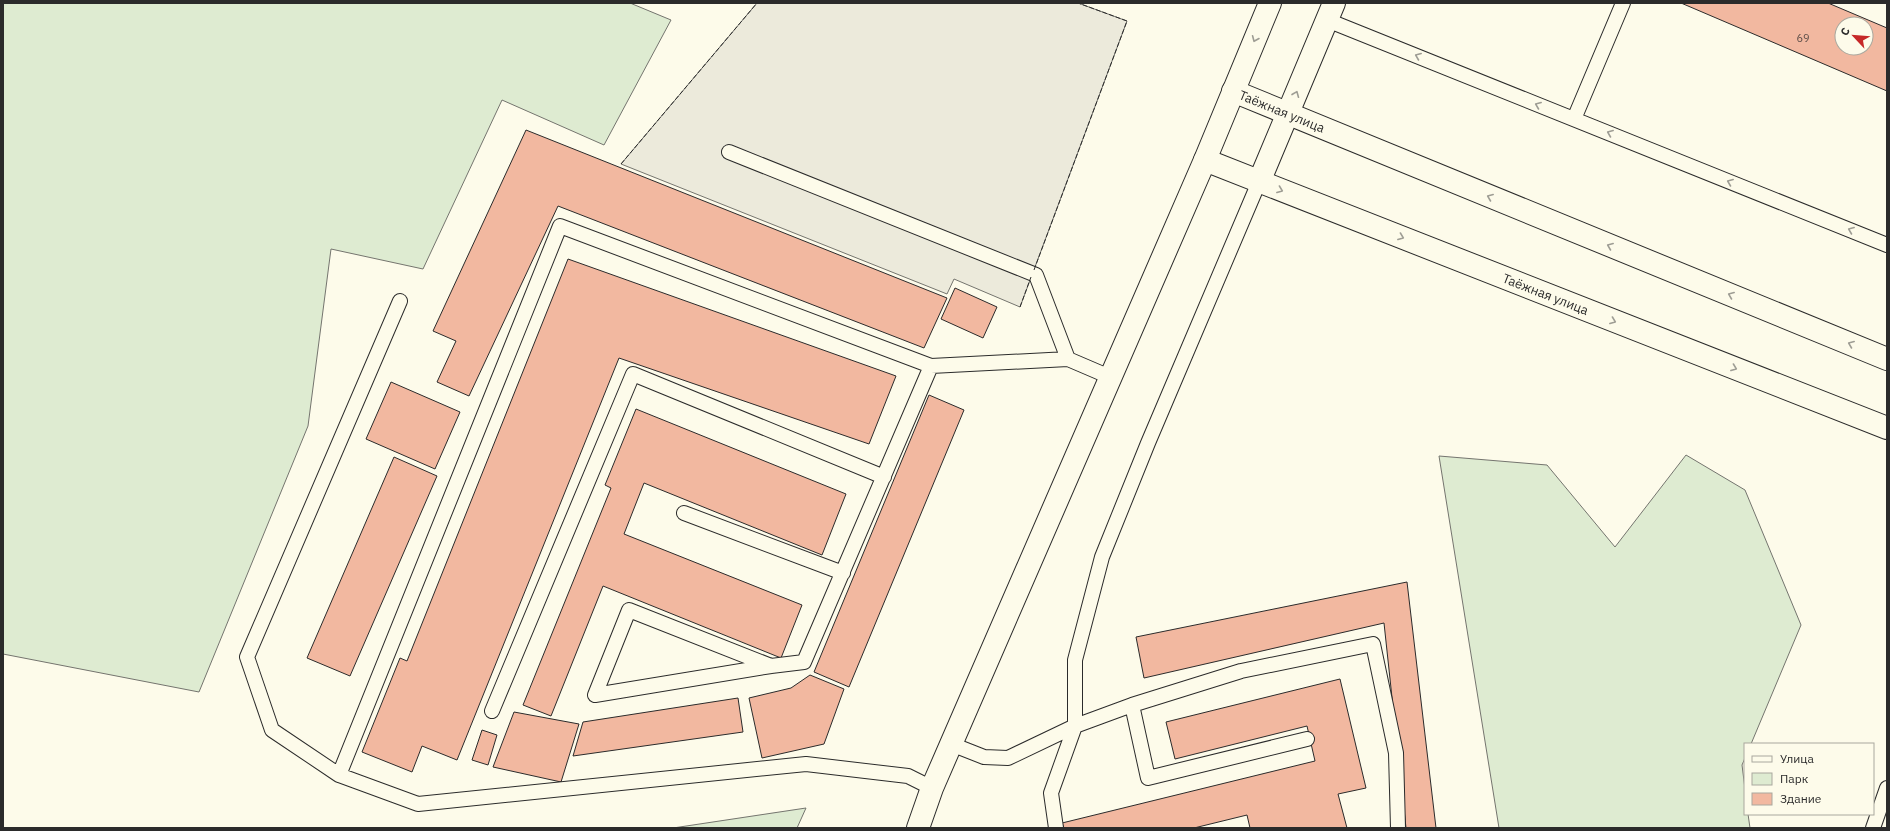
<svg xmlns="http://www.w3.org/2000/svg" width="1890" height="831" viewBox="0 0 1890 831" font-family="'IBM Plex Sans',sans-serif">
<rect width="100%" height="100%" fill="#fdfbea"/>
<path fill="#deebd1" stroke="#74746e" d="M 3,3 L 630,3 L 671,20 L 604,145 L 502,100 L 423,269 L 331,249 L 308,426 L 199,692 L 3,654 Z
M 1686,455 L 1745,490 L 1801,625 L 1751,744 L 1745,744 L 1745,758 L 1742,765 L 1745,789 L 1745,814 L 1748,814 L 1750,828 L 1499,828 L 1439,456 L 1547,465 L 1615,547 Z
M 806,808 L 797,828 L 673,828 Z"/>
<path fill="#eceadb" stroke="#74746e" d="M 757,3 L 1078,3 L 1127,21 L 1020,307 L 954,279 L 947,294 L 621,164 Z"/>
<path fill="#f2b8a0" stroke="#2b2b2b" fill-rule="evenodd" d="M 1681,3 L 1828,3 L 1887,28 L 1887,91 ZM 1842,24 L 1866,24 L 1866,48 L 1842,48 Z
M 526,130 L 947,298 L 924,348 L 558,206 L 469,396 L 437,382 L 456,341 L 433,331 Z
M 568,259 L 896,376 L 869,444 L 619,358 L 457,760 L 422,746 L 412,772 L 362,752 L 400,658 L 407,661 Z
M 955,288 L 997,307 L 983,338 L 941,319 Z
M 391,382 L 460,412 L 435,469 L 366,439 Z
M 929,395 L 964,410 L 849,687 L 814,672 Z
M 636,409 L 846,494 L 822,555 L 644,483 L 624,534 L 802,605 L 781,658 L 603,586 L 551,716 L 523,705 L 611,488 L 605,485 Z
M 394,457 L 437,476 L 350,676 L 307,658 Z
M 1407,582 L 1436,828 L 1406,828 L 1384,623 L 1144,678 L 1136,637 Z
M 810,675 L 844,689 L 824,744 L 762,758 L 749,698 L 791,688 Z
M 1340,679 L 1366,788 L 1338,794 L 1347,828 L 1250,828 L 1247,815 L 1194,828 L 1064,828 L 1062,823 L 1315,761 L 1307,726 L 1175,759 L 1166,722 Z
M 738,698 L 743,732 L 573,756 L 583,722 Z
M 514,712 L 579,724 L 561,782 L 493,767 Z
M 482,730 L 497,735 L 488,765 L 472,760 Z"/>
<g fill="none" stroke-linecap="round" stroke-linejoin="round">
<g stroke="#2b2b2b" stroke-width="16">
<path id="service" d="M 1327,20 L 1887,245
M 1574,119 L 1623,3
M 729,152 L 1036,275 L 1068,359
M 400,301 L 247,657 L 272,730 L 339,775 L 418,804 L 806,764 L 908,776 L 932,788
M 684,513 L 843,573
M 771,666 L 629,610 L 595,695 L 771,666 L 804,662 L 931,366
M 1132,705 L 1148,778 L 1307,739
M 492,711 L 633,374 L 884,477
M 951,744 L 984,757 L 1008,758 L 1075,726 L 1132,705 L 1241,671 L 1373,644 L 1396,753 L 1398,828
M 339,775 L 560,226 L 931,366 L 1068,359 L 1110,377
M 1056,828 L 1051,793 L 1075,726 L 1075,660 L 1102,557 L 1148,443 L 1259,182
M 1873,828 L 1887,788"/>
</g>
<g stroke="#2b2b2b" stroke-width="24">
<path id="minor" d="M 918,828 L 932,788 L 1205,160"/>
</g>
<g stroke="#2b2b2b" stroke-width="24">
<g id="tertiary">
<path id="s1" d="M 1270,3 L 1205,160 L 1887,428"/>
<path id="s2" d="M 1233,91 L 1887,359"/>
<path d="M 1259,182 L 1334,3"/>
</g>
</g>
<use href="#service" stroke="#fdfbea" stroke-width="14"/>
<use href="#minor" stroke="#fdfbea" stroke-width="22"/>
<use href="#tertiary" stroke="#fdfbea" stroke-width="22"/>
<path stroke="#2b2b2b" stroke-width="1" stroke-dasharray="5 2" stroke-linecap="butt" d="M 621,164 L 757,3
M 1034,270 L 1127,21 L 1078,3
M 1020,307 L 1031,277"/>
</g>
<defs><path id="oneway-chevron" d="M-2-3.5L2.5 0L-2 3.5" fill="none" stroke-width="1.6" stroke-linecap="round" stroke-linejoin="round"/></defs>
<g stroke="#9e9d94">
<use href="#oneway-chevron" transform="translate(1255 39) rotate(113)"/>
<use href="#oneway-chevron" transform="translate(1418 56) rotate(-158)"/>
<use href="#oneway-chevron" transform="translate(1296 94) rotate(-68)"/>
<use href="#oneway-chevron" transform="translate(1538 105) rotate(-158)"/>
<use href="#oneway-chevron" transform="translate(1610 133) rotate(-158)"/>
<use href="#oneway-chevron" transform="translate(1730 182) rotate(-158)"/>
<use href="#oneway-chevron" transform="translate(1280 190) rotate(21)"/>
<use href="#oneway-chevron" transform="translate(1490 197) rotate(-158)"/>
<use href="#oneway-chevron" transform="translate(1851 230) rotate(-158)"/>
<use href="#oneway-chevron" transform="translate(1401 237) rotate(21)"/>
<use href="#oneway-chevron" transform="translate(1610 246) rotate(-158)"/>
<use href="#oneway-chevron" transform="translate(1731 295) rotate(-158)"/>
<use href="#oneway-chevron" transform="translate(1613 321) rotate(21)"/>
<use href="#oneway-chevron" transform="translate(1851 344) rotate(-158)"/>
<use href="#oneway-chevron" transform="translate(1734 368) rotate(21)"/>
</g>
<g text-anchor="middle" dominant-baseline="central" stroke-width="3" stroke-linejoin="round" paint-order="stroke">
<g font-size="11" fill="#5d4e48">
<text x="1803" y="38">69</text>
</g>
<g font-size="13" fill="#2b2b2b" stroke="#fdfbea">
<text stroke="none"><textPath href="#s2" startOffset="53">Таёжная улица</textPath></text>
<text stroke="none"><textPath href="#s1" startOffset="536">Таёжная улица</textPath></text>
</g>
</g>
<rect width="1890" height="831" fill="none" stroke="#2b2b2b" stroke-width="8"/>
<rect x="1744" y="743" width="130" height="72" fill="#fdfbea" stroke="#a9a89e"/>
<rect x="1752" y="756" width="20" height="6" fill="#fdfbea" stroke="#a9a89e"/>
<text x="1780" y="763" font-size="12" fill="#2b2b2b">Улица</text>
<rect x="1752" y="773" width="20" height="12" fill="#deebd1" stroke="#a9a89e"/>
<text x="1780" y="783" font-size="12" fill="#2b2b2b">Парк</text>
<rect x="1752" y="793" width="20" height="12" fill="#f2b8a0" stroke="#a9a89e"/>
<text x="1780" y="803" font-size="12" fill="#2b2b2b">Здание</text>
<g transform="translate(1854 36) rotate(296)"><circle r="19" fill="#fdfbea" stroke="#a9a89e"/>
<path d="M0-3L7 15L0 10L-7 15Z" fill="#c62828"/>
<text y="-6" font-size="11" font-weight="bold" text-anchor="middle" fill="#2b2b2b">С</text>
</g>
</svg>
